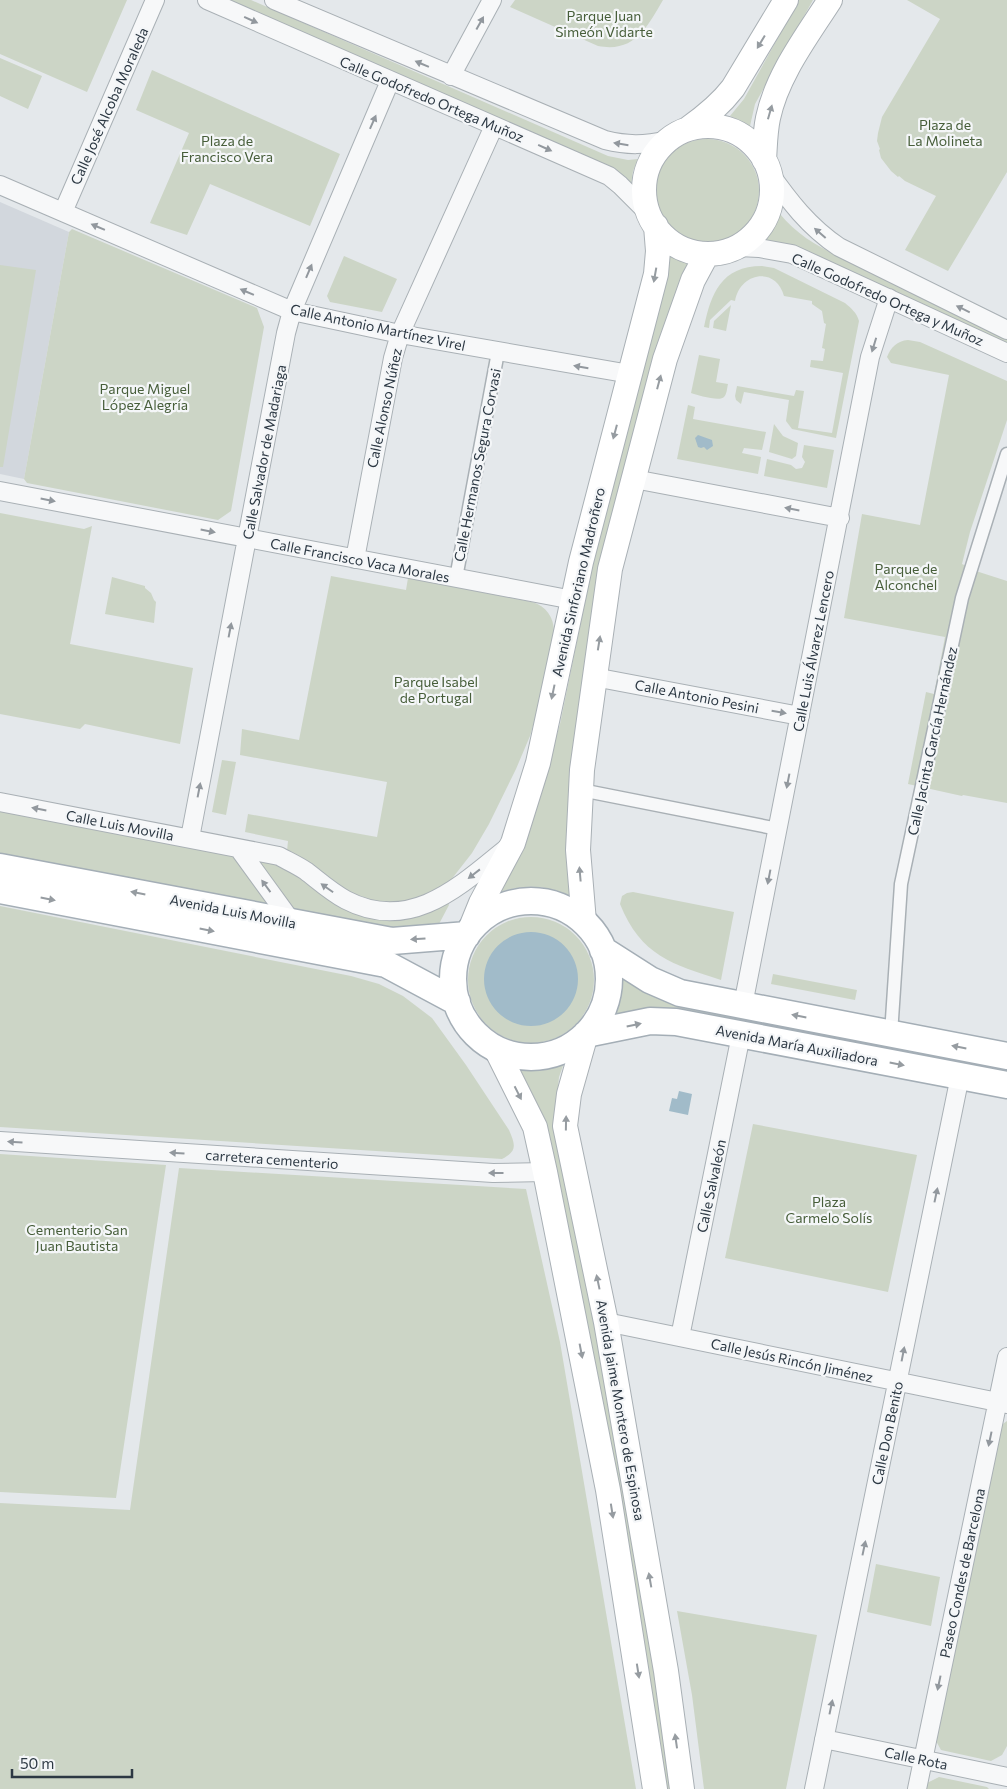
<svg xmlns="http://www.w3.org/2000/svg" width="1007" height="1789" viewBox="0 0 1007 1789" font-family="Commissioner,sans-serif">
<rect width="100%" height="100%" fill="#e4e8eb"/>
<path fill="#d2d7dd" d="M 0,202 L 69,232 L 24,479 L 0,474 Z"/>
<path fill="#ccd5c6" d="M 0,0 L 127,0 L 87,92 L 0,54 Z
M 225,0 L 251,0 L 608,156 L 628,160 L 638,159 L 633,171 L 631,185 Z
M 515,0 L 663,0 C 647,27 635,53 598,46 L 510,7 Z
M 799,0 L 813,0 L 755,104 L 750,126 L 730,116 L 744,99 Z
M 907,0 L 1007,0 L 1007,172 L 948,271 L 905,250 L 936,196 L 905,181 L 899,176 L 898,177 L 891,171 L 881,158 L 879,150 L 880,149 L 877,141 L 878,133 L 882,117 L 940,19 Z
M 0,58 L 42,76 L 28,109 L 0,96 Z
M 152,70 L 340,154 L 310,226 L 210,184 L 187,235 L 150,223 L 189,133 L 136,110 Z
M655 191a52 52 0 1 1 104 0a52 52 0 1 1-104 0Z
M 780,214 C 804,244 841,257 876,274 C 919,296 963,317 1007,337 L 1007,349 C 966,330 926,311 886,291 C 847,271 808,245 764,240 Z
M 72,229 L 257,308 L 264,327 L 231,511 L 218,520 L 27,483 L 24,479 L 69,232 Z
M 667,254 L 691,264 L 607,556 L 572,897 C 547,884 521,884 495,894 L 522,851 L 560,724 L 595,553 Z
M 344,256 L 397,279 L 382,312 L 330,302 L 327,296 Z
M 0,265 L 36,270 L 3,467 L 0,467 Z
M 762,266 L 774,268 L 845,303 C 851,308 857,313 859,321 L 836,438 L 792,429 L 786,421 L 789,400 L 744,392 L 741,404 L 736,400 L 735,396 L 737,386 L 794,396 L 796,390 L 804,391 L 798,428 L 832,433 L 843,373 L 810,367 L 811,360 L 823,361 L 825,349 L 822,348 L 826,324 L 824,323 L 822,311 L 812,304 L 812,301 L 784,296 C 776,266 740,272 735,301 L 731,300 L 710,320 L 709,328 L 704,327 C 711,294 721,266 762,266 Z
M 731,305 L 726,331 L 713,328 L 714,321 Z
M 908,340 L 920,342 L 1007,381 L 1007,420 L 970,532 L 962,564 L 979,572 L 1007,581 L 1007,803 L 963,795 L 962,796 L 908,784 L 926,692 L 934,694 L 945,637 L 844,618 L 862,514 L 920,525 L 949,375 L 891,363 L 887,357 C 891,347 897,341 908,340 Z
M 699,355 L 720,359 L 716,382 L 728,384 C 727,388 727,394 724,397 C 720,402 697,395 691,393 Z
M 688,405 L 695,407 L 693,419 L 766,432 L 762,450 L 744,448 L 742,453 L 761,457 L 758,474 L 677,459 Z
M 774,424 L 783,436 L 798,443 L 796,456 L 792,459 L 769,452 Z
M 804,445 L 834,450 L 827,488 L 764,476 L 767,459 L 791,465 L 796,469 L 802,468 L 805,462 L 802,457 Z
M 0,513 L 84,529 L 92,526 L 70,644 L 193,668 L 180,744 L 85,724 L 80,729 L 0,714 Z
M 331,576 L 406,590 L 408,578 L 532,602 C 546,606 554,617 554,632 L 539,705 L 530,736 L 516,769 L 489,824 L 472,853 L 447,885 L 411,902 L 381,903 L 343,890 L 287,851 L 288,841 L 245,832 L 248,814 L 377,837 L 387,782 L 240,755 L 242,729 L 299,740 Z
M 112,577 L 145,586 L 145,588 L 151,593 L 154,600 L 156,602 L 154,623 L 105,614 Z
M 222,760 L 236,762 L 226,815 L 212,812 Z
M 0,808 L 235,854 L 272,904 L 268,906 L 0,854 Z
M 259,859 L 277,862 L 346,905 L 448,902 L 449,905 L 439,924 L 415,933 L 295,915 L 258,862 Z
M 633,892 L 734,912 L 721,980 C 672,964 641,956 620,904 L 622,896 L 627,893 Z
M 0,906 L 351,976 L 379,984 L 403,996 L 432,1018 L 466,1065 L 509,1130 C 515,1144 518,1151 502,1159 L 0,1127 Z
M468 980a63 63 0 1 1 126 0a63 63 0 1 1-126 0Z
M 773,974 L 857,990 L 855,1000 L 771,984 Z
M 622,977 L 1007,1065 L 1007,1074 L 611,1021 L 621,992 Z
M 564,1063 L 559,1077 L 555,1118 L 621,1450 L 677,1789 L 666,1789 L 514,1067 L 536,1069 Z
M 753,1124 L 917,1155 L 888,1292 L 725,1258 Z
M 0,1154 L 166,1165 L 116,1498 L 0,1492 Z
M 179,1168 L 526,1189 L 560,1342 L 636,1789 L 0,1789 L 0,1503 L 130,1510 Z
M 1007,1421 L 1007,1746 L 1002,1755 L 991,1761 L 941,1750 L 936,1741 L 997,1428 Z
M 876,1564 L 940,1577 L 931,1626 L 867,1612 Z
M 677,1611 L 817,1635 L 786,1789 L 704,1789 L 692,1695 Z
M 939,1777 L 987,1787 L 989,1789 L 922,1789 L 923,1785 Z"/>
<path fill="#a1bbc9" d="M 698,435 L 712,440 L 713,446 L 707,450 L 704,447 L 701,448 L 698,447 L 695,438 Z
M484 979a47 47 0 1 1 94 0a47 47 0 1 1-94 0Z
M 679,1091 L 692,1094 L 688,1115 L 669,1111 L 672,1098 L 677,1099 Z"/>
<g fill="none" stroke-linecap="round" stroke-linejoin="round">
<g stroke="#a9b0b5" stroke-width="15">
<path id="pedestrian" d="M 456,578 L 498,352
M 581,790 L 778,829
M 891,1034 L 901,884 L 962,598 L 1007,454"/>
</g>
<g stroke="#a9b0b5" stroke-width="20">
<path id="minor" d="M 207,0 L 609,176 L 620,185 L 648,213
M 274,0 L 605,140 C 629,146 644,145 669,140
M 451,76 L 492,0
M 768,171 C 789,201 809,227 839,247 L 1007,330
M 0,185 L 292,311 L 400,334 L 630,374
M 63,212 L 155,0
M 739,247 L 759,248 L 792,254 L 1007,353
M 634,479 L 840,518
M 0,491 L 573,600
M 355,559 L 393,358 L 400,334 L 494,126
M 594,677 L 800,716
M 0,802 L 279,856 C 288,861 297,865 306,871 C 319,881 331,892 346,900 C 411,934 461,885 508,847
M 190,838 L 286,333 L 292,311 L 390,81
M 239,849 L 292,922
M 743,1005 L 870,357 L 889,298
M 0,1141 L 493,1173 L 545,1172
M 606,1322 L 1007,1404
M 680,1337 L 741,1035
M 824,1739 L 1007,1777
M 814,1789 L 960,1076
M 917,1789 L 1007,1357"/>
</g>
<g stroke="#a9b0b5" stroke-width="26">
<path id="secondary" d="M644 190a64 64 0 1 1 128 0a64 64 0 1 1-128 0Z
M 689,128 C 706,116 720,105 733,88 L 786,0
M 764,160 C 765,146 765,132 768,118 C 777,75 807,36 830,0
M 584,922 L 578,850 L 582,770 L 610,569 L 665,359 L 693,280 L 707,254
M 470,930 L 481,903 L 513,843 L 538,763 L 581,562 L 656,274 L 658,251 L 656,226
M 586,1034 L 569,1094 L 565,1126 L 606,1322 L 666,1671 L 682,1789
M 496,1049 L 535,1127 L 545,1172 L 608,1490 L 655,1789"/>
</g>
<g stroke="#a4aeb6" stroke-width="29">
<path id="primary" d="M 0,867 L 392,941 L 467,935
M 0,890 L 386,964 L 457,1002
M453 979a78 78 0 1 1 156 0a78 78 0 1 1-156 0Z
M 603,950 L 650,980 L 680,993 L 1007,1056
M 586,1034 L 650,1021 L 676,1022 L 1007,1085"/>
</g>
<use href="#pedestrian" stroke="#f7f8f9" stroke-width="12"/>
<use href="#minor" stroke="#f7f8f9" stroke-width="18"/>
<use href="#secondary" stroke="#fff" stroke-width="24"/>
<use href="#primary" stroke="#fff" stroke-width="26"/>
</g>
<defs><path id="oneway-solid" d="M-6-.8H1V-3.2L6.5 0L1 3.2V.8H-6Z" transform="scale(1.25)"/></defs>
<g fill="#92989e">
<use href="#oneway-solid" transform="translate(251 20) rotate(24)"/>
<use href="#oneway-solid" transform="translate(480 23) rotate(-61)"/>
<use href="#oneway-solid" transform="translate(422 64) rotate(-157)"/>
<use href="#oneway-solid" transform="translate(373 122) rotate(-66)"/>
<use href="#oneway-solid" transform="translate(621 144) rotate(-171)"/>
<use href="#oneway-solid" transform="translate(545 148) rotate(24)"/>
<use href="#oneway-solid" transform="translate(98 227) rotate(-157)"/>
<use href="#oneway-solid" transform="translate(820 233) rotate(-139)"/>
<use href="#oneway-solid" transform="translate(309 271) rotate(-67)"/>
<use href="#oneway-solid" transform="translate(247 292) rotate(-157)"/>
<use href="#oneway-solid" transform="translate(963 309) rotate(-154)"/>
<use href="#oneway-solid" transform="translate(874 345) rotate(107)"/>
<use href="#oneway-solid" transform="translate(581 367) rotate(-170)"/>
<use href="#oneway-solid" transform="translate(48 500) rotate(11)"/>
<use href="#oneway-solid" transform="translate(792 509) rotate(-169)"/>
<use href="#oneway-solid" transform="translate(208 531) rotate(11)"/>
<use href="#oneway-solid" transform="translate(230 630) rotate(-79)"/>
<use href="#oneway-solid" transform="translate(779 712) rotate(10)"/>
<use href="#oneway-solid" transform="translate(788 781) rotate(101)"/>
<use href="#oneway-solid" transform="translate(199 790) rotate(-79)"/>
<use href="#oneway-solid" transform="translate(39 809) rotate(-169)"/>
<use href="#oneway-solid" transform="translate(474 874) rotate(142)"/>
<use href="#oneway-solid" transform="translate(769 877) rotate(101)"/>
<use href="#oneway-solid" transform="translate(266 886) rotate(-126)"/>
<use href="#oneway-solid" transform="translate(327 888) rotate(-145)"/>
<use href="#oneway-solid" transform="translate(15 1142) rotate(-176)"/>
<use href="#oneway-solid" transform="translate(177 1153) rotate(-176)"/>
<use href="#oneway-solid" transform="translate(496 1173) rotate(-180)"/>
<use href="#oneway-solid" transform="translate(936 1195) rotate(-78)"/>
<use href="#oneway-solid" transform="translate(903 1354) rotate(-79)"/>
<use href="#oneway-solid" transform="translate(990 1439) rotate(102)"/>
<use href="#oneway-solid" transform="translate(864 1548) rotate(-78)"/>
<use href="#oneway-solid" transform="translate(939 1683) rotate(102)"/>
<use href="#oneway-solid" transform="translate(831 1707) rotate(-78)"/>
</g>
<g fill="#969ca1">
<use href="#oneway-solid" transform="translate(761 42) rotate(121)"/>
<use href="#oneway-solid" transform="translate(770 112) rotate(-74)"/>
<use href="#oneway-solid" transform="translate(655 275) rotate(100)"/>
<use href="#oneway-solid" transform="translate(659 382) rotate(-75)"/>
<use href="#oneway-solid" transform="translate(615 432) rotate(105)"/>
<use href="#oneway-solid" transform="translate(599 643) rotate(-81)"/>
<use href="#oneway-solid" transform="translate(553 692) rotate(102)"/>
<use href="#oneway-solid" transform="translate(580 874) rotate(-95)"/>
<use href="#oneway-solid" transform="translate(138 893) rotate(-169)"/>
<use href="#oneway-solid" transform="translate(48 899) rotate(11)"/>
<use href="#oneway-solid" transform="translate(207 930) rotate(11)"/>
<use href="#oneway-solid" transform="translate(418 939) rotate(176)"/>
<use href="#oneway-solid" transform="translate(799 1016) rotate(-169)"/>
<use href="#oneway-solid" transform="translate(634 1025) rotate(-12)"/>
<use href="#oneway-solid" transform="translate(959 1047) rotate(-169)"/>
<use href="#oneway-solid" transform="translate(897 1064) rotate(11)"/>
<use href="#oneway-solid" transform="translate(518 1093) rotate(63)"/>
<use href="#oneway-solid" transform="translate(566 1123) rotate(-89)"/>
<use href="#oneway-solid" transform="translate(598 1282) rotate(-102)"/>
<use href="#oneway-solid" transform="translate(581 1351) rotate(79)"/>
<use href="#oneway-solid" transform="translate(612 1511) rotate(81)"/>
<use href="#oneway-solid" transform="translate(650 1580) rotate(-100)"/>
<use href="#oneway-solid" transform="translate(638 1671) rotate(81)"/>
<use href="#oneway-solid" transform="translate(676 1741) rotate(-98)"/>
</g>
<g text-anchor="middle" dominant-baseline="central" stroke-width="4.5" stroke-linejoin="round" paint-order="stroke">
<g font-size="14" fill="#475e3a" stroke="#f4f6f8">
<text x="604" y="15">Parque Juan<tspan x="604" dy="16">Simeón Vidarte</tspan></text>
<text x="945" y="124">Plaza de<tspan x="945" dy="16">La Molineta</tspan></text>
<text x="227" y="140">Plaza de<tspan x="227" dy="16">Francisco Vera</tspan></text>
<text x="145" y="388">Parque Miguel<tspan x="145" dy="16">López Alegría</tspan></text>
<text x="906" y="568">Parque de<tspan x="906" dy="16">Alconchel</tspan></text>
<text x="436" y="681">Parque Isabel<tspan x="436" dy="16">de Portugal</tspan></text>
<text x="829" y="1201">Plaza<tspan x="829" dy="16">Carmelo Solís</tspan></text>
<text x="77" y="1229">Cementerio San<tspan x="77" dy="16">Juan Bautista</tspan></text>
</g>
<g font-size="14" fill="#2c3843" stroke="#f4f6f8">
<text transform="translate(432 99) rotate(23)">Calle Godofredo Ortega Muñoz</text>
<text transform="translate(109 106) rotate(-66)">Calle José Alcoba Moraleda</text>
<text transform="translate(888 299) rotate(24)">Calle Godofredo Ortega y Muñoz</text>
<text transform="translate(378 327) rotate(12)">Calle Antonio Martínez Virel</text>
<text transform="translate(384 408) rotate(-78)">Calle Alonso Núñez</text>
<text transform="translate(264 452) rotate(-79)">Calle Salvador de Madariaga</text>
<text transform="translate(477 465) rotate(-79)">Calle Hermanos Segura Corvasi</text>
<text transform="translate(360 560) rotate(11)">Calle Francisco Vaca Morales</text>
<text transform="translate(578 582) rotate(-77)">Avenida Sinforiano Madroñero</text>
<text transform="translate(813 651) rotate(-79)">Calle Luis Álvarez Lencero</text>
<text transform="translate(697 696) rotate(11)">Calle Antonio Pesini</text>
<text transform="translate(932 741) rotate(-78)">Calle Jacinta García Hernández</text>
<text transform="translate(120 825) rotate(11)">Calle Luis Movilla</text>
<text transform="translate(233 911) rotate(11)">Avenida Luis Movilla</text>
<text transform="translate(797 1045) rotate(11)">Avenida María Auxiliadora</text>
<text transform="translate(272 1159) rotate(4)">carretera cementerio</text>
<text transform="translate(711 1186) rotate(-78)">Calle Salvaleón</text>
<text transform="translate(792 1360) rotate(12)">Calle Jesús Rincón Jiménez</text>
<text transform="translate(621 1410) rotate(80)">Avenida Jaime Montero de Espinosa</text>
<text transform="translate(887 1433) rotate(-78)">Calle Don Benito</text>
<text transform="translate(962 1573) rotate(-78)">Paseo Condes de Barcelona</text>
<text transform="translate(916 1758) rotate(12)">Calle Rota</text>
</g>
</g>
<path d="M12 1769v8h120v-8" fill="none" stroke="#2c3843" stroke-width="2.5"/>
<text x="20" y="1769" font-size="15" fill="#2c3843" stroke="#f4f6f8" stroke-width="4" paint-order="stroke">50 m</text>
</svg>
